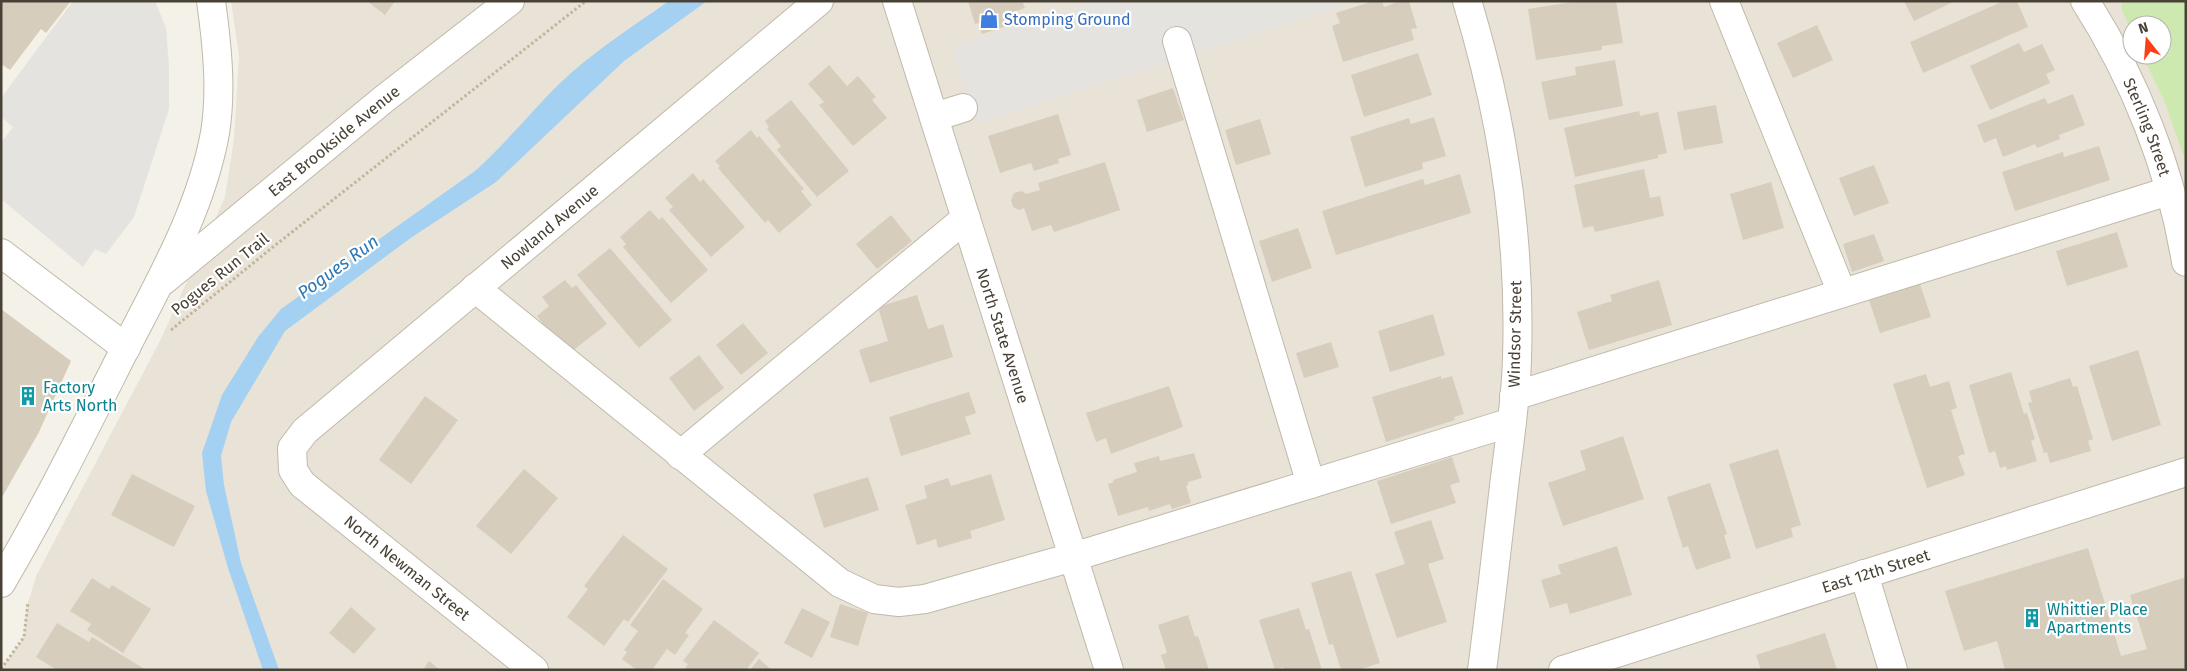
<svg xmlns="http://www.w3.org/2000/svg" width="2187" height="671" viewBox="0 0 2187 671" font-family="'Fira Sans',sans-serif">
<rect width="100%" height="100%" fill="#f4f1e8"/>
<path fill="#e8e3d6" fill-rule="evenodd" d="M 231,1 L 2186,1 L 2186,670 L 1,670 L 24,637 L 27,606 L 37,574 L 161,339 L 225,197 L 234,139 L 239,56 ZM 2132,25 L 2162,25 L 2162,55 L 2132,55 Z"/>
<path fill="#cee9b0" d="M 2123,1 L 2186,1 L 2186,163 L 2164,100 L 2142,55 L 2162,55 L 2162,25 L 2132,25 L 2132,34 L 2121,7 Z"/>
<path fill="#e5e3e0" d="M 73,1 L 155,1 L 166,28 L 169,67 L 169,109 L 134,217 L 106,254 L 95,249 L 83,267 L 1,199 L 1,143 L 13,127 L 1,117 L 1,98 Z
M 1094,1 L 1356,1 L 977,124 L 951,47 Z"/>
<path fill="#a4d0f2" d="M 669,1 L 707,1 L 624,61 L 496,182 L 412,237 L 285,331 L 231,422 L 221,456 L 224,485 L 241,563 L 279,670 L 263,670 L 228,568 L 206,491 L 202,453 L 222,395 L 258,337 L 281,309 L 475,171 C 505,144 530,113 558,85 C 591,53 632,27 669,1 Z"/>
<path fill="#d6cdbd" d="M 1,1 L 71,1 L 46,33 L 41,29 L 10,70 L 1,64 Z
M 367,1 L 395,1 L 385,15 Z
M 968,1 L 1022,1 L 1025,8 L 1004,15 L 1007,26 L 982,34 L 979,23 L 975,24 Z
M 1374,1 L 1382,1 L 1384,7 L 1400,1 L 1409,1 L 1417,28 L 1411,29 L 1414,40 L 1343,62 L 1332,26 L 1340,23 L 1336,13 Z
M 1579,1 L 1616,1 L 1623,43 L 1602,46 L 1602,50 L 1536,60 L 1528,9 Z
M 1904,1 L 1955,1 L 1914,21 Z
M 2004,1 L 2017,1 L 2028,27 L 1923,73 L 1910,42 Z
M 1817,25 L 1833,60 L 1793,78 L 1777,43 Z
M 2019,43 L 2024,52 L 2042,44 L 2055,70 L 2046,74 L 2050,83 L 1990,110 L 1970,66 Z
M 1418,53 L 1432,95 L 1364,117 L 1351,75 Z
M 1615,60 L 1623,106 L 1549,120 L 1541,82 L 1576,75 L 1575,67 Z
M 829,65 L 847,86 L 858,76 L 876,97 L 872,100 L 887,118 L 853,146 L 819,105 L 824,102 L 808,84 Z
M 1173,88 L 1184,120 L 1147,132 L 1137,100 Z
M 2073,94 L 2085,125 L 2059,135 L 2060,139 L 2037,148 L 2035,144 L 2003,157 L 1996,138 L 1984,143 L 1977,125 L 2045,98 L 2048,104 Z
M 791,100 L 849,171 L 817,197 L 777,150 L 781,146 L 767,129 L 769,127 L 765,121 Z
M 1716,105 L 1723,143 L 1684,150 L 1677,112 Z
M 1639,111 L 1640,116 L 1658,112 L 1667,153 L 1658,155 L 1658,158 L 1575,177 L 1564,128 Z
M 1058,114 L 1071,155 L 1058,159 L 1059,163 L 1034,171 L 1031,163 L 1000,173 L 988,136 Z
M 1434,117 L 1446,156 L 1422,163 L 1423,169 L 1365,187 L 1350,137 L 1409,118 L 1411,124 Z
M 1260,119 L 1271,154 L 1236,165 L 1225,130 Z
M 751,130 L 757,138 L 759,136 L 804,189 L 801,191 L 812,205 L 779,233 L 768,220 L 765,223 L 718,168 L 720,166 L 715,161 Z
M 2099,146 L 2110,180 L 2015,211 L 2002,172 L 2063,152 L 2064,157 Z
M 1105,162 L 1120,210 L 1054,232 L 1051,225 L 1032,231 L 1024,208 L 1019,210 L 1013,207 L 1011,200 L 1014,193 L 1022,191 L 1026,194 L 1040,190 L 1038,183 Z
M 1874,165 L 1889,203 L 1854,216 L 1839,178 Z
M 1644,169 L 1650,198 L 1660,196 L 1664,216 L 1595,232 L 1593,226 L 1583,228 L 1574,185 Z
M 693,173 L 700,182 L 703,179 L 745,227 L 711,257 L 669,210 L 673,207 L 665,198 Z
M 1460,174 L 1471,213 L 1336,255 L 1322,211 L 1423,179 L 1425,185 Z
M 1771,182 L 1784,228 L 1743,240 L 1730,194 Z
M 650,210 L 659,220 L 662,217 L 708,270 L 671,303 L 623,247 L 626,244 L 620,237 Z
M 891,215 L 912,241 L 877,269 L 856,244 Z
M 1298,228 L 1312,268 L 1272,282 L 1259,241 Z
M 2117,232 L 2128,267 L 2067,286 L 2056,251 Z
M 1874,234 L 1884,261 L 1852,272 L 1843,244 Z
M 610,248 L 672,320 L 639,348 L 577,275 Z
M 565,280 L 572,288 L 576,285 L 607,324 L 567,355 L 537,316 L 549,306 L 542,297 Z
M 1659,280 L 1672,325 L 1589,350 L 1577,312 L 1612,301 L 1610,295 Z
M 1920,284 L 1931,317 L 1880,333 L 1869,300 Z
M 917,295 L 928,329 L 943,324 L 953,357 L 870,383 L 859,350 L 888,341 L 878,307 Z
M 1,309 L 71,361 L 39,432 L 1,499 Z
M 1433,314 L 1445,355 L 1390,372 L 1378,331 Z
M 743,323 L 768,353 L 741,375 L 716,345 Z
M 1331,342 L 1339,367 L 1304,378 L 1296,353 Z
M 2138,350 L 2161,425 L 2112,441 L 2089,366 Z
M 699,355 L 724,388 L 694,411 L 669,378 Z
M 2011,372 L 2024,414 L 2027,413 L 2035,439 L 2031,441 L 2037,461 L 2007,470 L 2006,466 L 2000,468 L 1995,451 L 1989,453 L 1969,385 Z
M 1926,374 L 1930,387 L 1949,381 L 1957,408 L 1951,410 L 1965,454 L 1958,456 L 1965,475 L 1927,488 L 1893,384 Z
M 1441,376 L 1441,379 L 1452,376 L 1464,414 L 1454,417 L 1455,420 L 1386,442 L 1372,397 Z
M 2070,378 L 2073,387 L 2077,386 L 2093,439 L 2088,441 L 2091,451 L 2050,463 L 2047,452 L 2044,453 L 2028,403 L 2032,402 L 2029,391 Z
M 1169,386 L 1183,427 L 1111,454 L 1106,438 L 1096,442 L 1086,413 Z
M 969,392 L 976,413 L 965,417 L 971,434 L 901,456 L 889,417 Z
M 425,396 L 458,420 L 411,484 L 379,460 Z
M 1623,436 L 1644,499 L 1563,526 L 1548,483 L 1586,470 L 1580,451 Z
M 1778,449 L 1801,525 L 1791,528 L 1793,537 L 1756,549 L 1729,464 Z
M 1194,453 L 1202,478 L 1188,482 L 1188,485 L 1186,486 L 1191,503 L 1172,509 L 1170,504 L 1149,511 L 1148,507 L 1118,516 L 1108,484 L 1114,482 L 1113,480 L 1137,472 L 1134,463 L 1159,456 L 1160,461 Z
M 1452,457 L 1460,482 L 1450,485 L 1456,503 L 1391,524 L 1377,481 Z
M 524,469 L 558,498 L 511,554 L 476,526 Z
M 132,474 L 195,506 L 174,547 L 111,515 Z
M 991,474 L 1005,520 L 970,531 L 972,538 L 938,548 L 936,539 L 917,545 L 905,505 L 927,498 L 924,486 L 948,478 L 951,486 Z
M 868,477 L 879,510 L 824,528 L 813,494 Z
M 1710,483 L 1727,534 L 1724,535 L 1731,558 L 1696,570 L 1688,546 L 1683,548 L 1667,497 Z
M 1431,520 L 1444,559 L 1428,564 L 1447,622 L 1397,638 L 1375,574 L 1405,564 L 1394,532 Z
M 623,535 L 668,569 L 628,622 L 624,619 L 604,646 L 567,617 L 588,589 L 584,586 Z
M 1617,546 L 1632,595 L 1570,614 L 1567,603 L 1550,608 L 1541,580 L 1561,574 L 1558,565 Z
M 2088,548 L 2121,656 L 2147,649 L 2130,595 L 2186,577 L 2186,670 L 2005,670 L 1997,641 L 1964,651 L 1945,591 Z
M 1351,571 L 1380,663 L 1358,670 L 1341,670 L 1333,644 L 1329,645 L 1311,583 Z
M 92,578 L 109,589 L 112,585 L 151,609 L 123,653 L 87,630 L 91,624 L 70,611 Z
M 663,579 L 703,609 L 685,633 L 689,635 L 675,655 L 667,649 L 652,670 L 637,670 L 622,659 L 627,652 L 624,650 L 638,631 L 630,625 Z
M 840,604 L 868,613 L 858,646 L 830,637 Z
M 351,607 L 376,629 L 354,654 L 329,633 Z
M 802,608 L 830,622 L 812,658 L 784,643 Z
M 1299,608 L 1306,630 L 1309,629 L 1322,670 L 1284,670 L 1283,667 L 1275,670 L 1259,620 Z
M 1188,615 L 1195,637 L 1198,636 L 1209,670 L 1166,670 L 1161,655 L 1167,653 L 1158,625 Z
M 714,620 L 759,653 L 746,670 L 684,670 L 688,664 L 683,661 Z
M 57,623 L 89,642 L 92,637 L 146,670 L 57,670 L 36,657 Z
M 1825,633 L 1837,670 L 1761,670 L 1756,655 Z
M 759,659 L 772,670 L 750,670 Z
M 429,661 L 440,670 L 423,670 Z"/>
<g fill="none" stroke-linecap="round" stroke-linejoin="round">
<g stroke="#c0b9aa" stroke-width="30">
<g id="minor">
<path id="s1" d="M 897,1 L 1109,670"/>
<path d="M 1467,1 C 1502,116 1521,238 1517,358 C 1516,401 1509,444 1504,486 C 1497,547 1490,609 1482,670"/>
<path d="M 1724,1 L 1842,293"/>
<path id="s2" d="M 2085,1 C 2135,79 2171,170 2186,262"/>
<path d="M 1177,41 L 1311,484"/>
<path d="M 934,117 L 963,108"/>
<path d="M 1,253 L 126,348"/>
<path id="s3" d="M 163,281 L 384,99 L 510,1"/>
<path d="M 475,288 L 840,583 L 874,599 L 899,602 L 925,599 L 1073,557 L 1512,422"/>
<path d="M 1514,396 L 2169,191"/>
<path d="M 680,455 L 966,218"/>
<path d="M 1864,574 L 1893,670"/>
<path d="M 1,583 C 46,507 85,428 125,349 C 160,281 201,210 215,133 C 222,90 217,44 211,1"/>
<path id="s4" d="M 534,670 L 302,484 L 293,470 L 292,448 L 305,431 L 819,1"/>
<path id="s5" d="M 1563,670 L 2186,472"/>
</g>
</g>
<path stroke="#c2b59b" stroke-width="3" stroke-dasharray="2.5 2.5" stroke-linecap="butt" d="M 171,330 L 273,247 L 586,1
M 1,669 L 24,637 L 28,602"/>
<use href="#minor" stroke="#fff" stroke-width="28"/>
</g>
<defs>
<g id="shop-bare" transform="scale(1.5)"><path d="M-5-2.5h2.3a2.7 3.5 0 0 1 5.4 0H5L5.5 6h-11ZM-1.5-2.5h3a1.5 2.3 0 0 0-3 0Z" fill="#3f7fe0" stroke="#fff" stroke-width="2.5" paint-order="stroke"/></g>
<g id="building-bare" transform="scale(1.5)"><path d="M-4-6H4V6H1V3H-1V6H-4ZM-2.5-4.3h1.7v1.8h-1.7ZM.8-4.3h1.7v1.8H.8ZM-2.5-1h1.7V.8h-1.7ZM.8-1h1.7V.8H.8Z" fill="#0f9aa8" stroke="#fff" stroke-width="2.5" paint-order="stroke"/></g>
</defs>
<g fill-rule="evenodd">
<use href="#shop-bare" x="989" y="19"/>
<use href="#building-bare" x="28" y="396"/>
<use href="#building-bare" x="2032" y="618"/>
</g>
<g text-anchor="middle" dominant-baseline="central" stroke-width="4.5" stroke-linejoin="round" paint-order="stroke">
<g font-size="16" fill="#366cbe" stroke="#fff" text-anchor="start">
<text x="1004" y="19">Stomping Ground</text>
</g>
<g font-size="16" fill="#484236" stroke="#fff">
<text stroke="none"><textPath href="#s2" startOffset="141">Sterling Street</textPath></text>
<text stroke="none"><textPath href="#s3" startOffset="221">East Brookside Avenue</textPath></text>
<text stroke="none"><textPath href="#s4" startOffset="676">Nowland Avenue</textPath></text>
<text transform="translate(220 274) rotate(-39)">Pogues Run Trail</text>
<text transform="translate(1515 334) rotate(-89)">Windsor Street</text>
<text stroke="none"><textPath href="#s1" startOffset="351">North State Avenue</textPath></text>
<text transform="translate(407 568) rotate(39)">North Newman Street</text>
<text stroke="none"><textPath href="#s5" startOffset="328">East 12th Street</textPath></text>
</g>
<g font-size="16" fill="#0d838f" stroke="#fff" text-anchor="start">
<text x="43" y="387">Factory<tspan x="43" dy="18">Arts North</tspan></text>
<text x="2047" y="609">Whittier Place<tspan x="2047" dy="18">Apartments</tspan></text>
</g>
<g font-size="18" font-style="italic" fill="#2d78b6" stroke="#fff">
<text transform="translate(338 267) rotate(-36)">Pogues Run</text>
</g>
</g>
<rect width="2187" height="671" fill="none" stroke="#484236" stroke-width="5"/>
<g transform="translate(2147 40) rotate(343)"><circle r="24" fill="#ffffff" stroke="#b6b3af"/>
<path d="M0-4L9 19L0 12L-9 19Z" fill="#fd3f16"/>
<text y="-8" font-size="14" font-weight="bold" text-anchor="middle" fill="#484236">N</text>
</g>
</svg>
